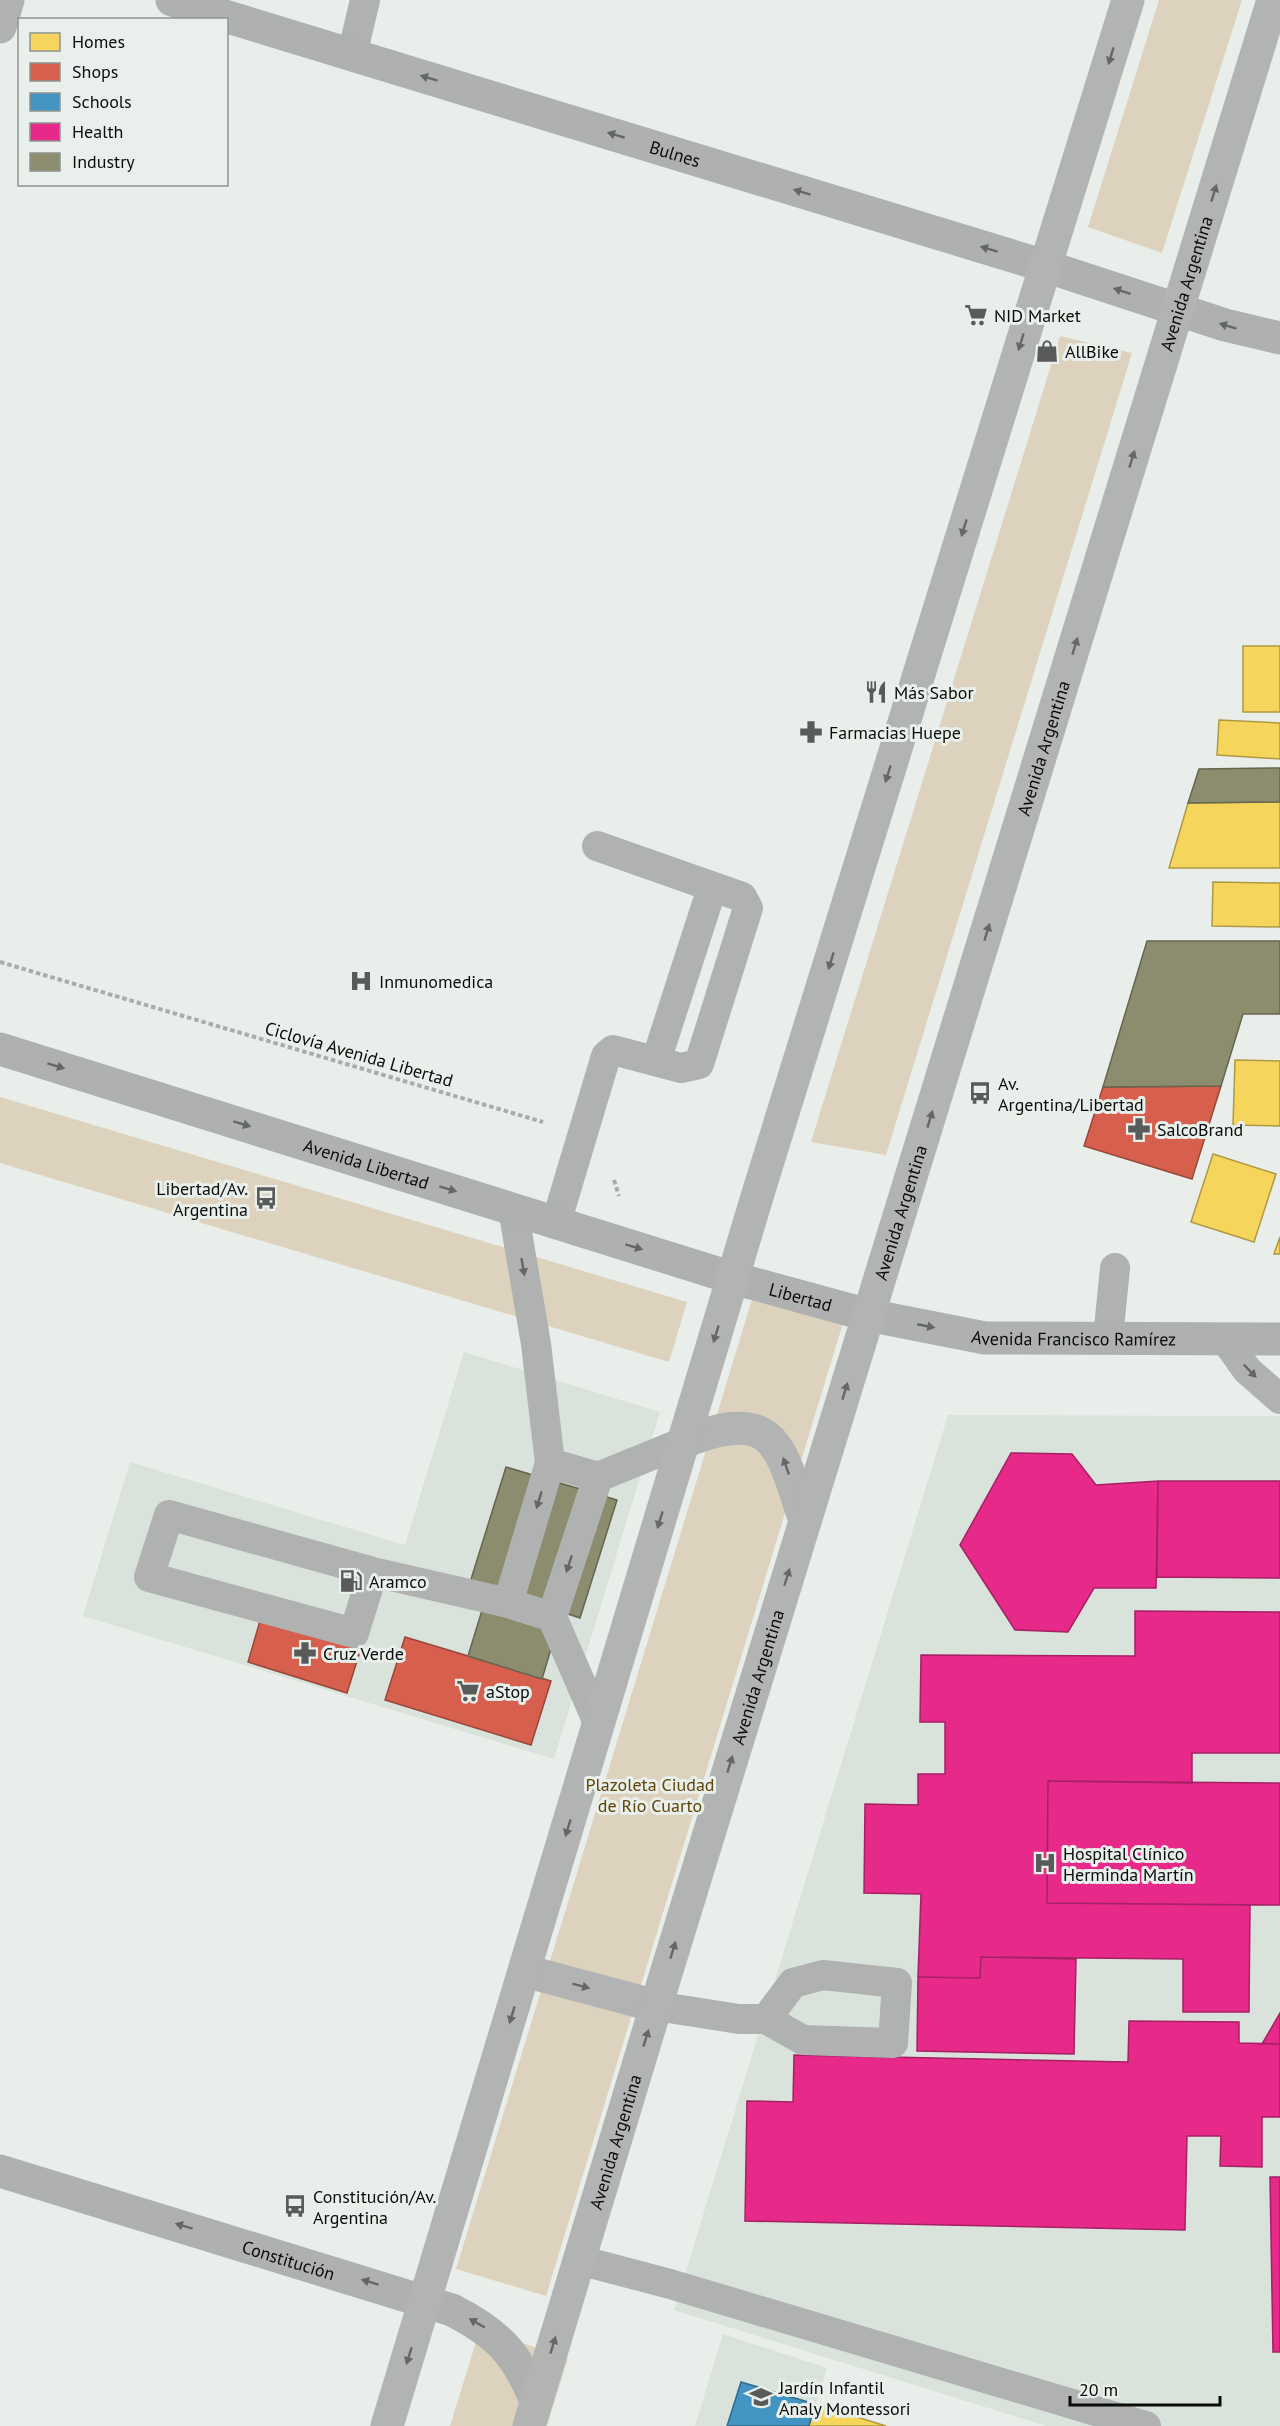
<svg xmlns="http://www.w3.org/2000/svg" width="1280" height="2426" viewBox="0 0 1280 2426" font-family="'PT Sans',sans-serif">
<rect width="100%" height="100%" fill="#eaeeeb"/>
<path fill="#d9e2db" d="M 464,1352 L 660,1412 L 554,1759 L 83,1616 L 130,1462 L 405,1545 Z
M 948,1415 L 1280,1416 L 1280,2426 L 1046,2426 L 674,2310 Z
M 723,2334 L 827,2368 L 809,2426 L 695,2426 Z"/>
<path fill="#dcd2bd" d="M 1159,0 L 1242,0 L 1162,253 L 1088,227 Z
M 1060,336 L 1132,353 L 886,1155 L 811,1142 Z
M 0,1097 L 687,1302 L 669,1362 L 0,1163 Z
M 754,1293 L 844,1320 L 546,2296 L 456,2269 Z
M 480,2329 L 568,2358 L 547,2426 L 450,2426 Z"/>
<path fill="#f6d55c" stroke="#af9943" stroke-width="1.5" d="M 1243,646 L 1280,646 L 1280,712 L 1243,712 Z
M 1219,720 L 1280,723 L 1280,759 L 1217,755 Z
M 1280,802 L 1280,868 L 1169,868 L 1188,803 Z
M 1213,882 L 1280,883 L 1280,927 L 1212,926 Z
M 1235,1060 L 1280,1061 L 1280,1126 L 1233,1125 Z
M 1213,1154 L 1276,1174 L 1254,1242 L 1191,1222 Z
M 1280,1237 L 1280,1254 L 1274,1254 Z
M 815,2404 L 886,2426 L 809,2426 Z"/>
<path fill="#d6604d" stroke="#994739" stroke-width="1.5" d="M 1221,1086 L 1192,1179 L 1084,1146 L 1103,1087 Z
M 262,1614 L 362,1645 L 347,1693 L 248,1662 Z
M 405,1637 L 551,1681 L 531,1745 L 385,1700 Z"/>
<path fill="#4393c3" stroke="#326a8c" stroke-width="1.5" d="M 741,2382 L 815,2404 L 809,2426 L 727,2426 Z"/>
<path fill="#e7298a" stroke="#a52064" stroke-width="1.5" d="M 1011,1453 L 1072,1454 L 1096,1485 L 1158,1481 L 1156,1588 L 1094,1588 L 1068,1632 L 1015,1630 L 960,1545 Z
M 1158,1481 L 1280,1481 L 1280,1578 L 1157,1577 Z
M 1135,1611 L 1280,1612 L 1280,1753 L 1192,1753 L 1192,1783 L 1048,1781 L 1047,1903 L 1250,1905 L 1249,2012 L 1183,2012 L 1183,1959 L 981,1957 L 980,1978 L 918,1977 L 921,1894 L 864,1893 L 865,1804 L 918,1805 L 918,1774 L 945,1774 L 945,1722 L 920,1722 L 921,1655 L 1135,1656 Z
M 1048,1781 L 1280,1783 L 1280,1905 L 1047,1903 Z
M 981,1957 L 1076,1959 L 1074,2054 L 917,2051 L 918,1977 L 980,1978 Z
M 1280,2013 L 1280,2044 L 1262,2044 Z
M 1129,2021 L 1239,2022 L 1239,2043 L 1280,2044 L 1280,2117 L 1262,2117 L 1262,2167 L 1220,2166 L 1221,2136 L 1187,2136 L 1185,2230 L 745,2221 L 747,2101 L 793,2102 L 794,2055 L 1128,2062 Z
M 1270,2177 L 1280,2177 L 1280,2352 L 1273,2352 Z"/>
<path fill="#8c8c6e" stroke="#656650" stroke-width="1.5" d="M 1280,768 L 1280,802 L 1188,803 L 1199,769 Z
M 1147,941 L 1280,941 L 1280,1014 L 1243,1014 L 1221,1086 L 1103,1087 Z
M 506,1467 L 617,1500 L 580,1618 L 562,1612 L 542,1679 L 468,1656 L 487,1594 L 468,1589 Z"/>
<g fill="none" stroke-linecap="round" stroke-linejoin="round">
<path stroke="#a9acaa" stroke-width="4" stroke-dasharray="4.5 3" stroke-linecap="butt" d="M 0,962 L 543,1122
M 614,1180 L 619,1196"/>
<path stroke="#afb2b0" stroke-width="30" d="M 352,55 L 365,0
M 656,1061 L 712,888
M 513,1209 L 536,1344 L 550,1463 L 508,1603 L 552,1617
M 556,1223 L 606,1056 L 613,1050 L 681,1068 L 699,1064 L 748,908 L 742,897 L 597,846
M 1108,1338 L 1115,1268
M 1225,1339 L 1247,1370 L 1280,1399
M 550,1463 L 598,1477
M 373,1572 L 354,1633 L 149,1577 L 169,1515 L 373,1572 L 508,1603
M 599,1725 L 552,1617 L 598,1477 L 684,1442
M 656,2006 L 739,2019 L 766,2019 L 803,2040 L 893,2043 L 897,1983 L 823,1975 L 793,1983 L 766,2019
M 579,2260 L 670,2284 L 1146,2426"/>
<path stroke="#afb2b0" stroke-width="33" d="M 0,27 L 8,0"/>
<g stroke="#aeb1af" stroke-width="33">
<path id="s1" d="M 172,0 L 1045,266 L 1225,325 L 1280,338"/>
<path id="s2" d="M 0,1049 L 733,1278 L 868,1315 L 985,1338 L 1280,1339"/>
<path id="s3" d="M 0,2171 L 452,2310 C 497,2333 517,2353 536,2401"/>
</g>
<g stroke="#b2b3b3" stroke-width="33">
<path d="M 684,1442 C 776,1405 780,1446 805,1521"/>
<path d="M 525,1971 L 656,2006"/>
<path d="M 387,2426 L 760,1187 L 1128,0"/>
<path id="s4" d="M 529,2426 L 656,2006 L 1273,0"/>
</g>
</g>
<defs><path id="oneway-solid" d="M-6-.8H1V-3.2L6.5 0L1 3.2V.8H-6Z" transform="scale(1.5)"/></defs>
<g fill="#666867">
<use href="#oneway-solid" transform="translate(1111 56) rotate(107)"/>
<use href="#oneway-solid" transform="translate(1214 193) rotate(-73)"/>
<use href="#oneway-solid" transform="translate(1021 342) rotate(107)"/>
<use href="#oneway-solid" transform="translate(1132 459) rotate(-73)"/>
<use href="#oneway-solid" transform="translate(964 528) rotate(107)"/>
<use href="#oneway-solid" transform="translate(1075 646) rotate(-73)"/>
<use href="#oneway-solid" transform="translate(888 774) rotate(107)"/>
<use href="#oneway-solid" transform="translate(987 932) rotate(-73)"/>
<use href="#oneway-solid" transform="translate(831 961) rotate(107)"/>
<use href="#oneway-solid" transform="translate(930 1119) rotate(-73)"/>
<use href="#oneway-solid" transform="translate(716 1334) rotate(107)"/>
<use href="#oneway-solid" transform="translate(845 1391) rotate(-73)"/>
<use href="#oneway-solid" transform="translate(786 1466) rotate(-109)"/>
<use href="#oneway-solid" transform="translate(660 1520) rotate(107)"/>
<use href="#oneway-solid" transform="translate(787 1577) rotate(-73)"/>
<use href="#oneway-solid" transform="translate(730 1764) rotate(-73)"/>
<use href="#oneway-solid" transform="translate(568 1828) rotate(107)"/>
<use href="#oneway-solid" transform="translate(673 1950) rotate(-73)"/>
<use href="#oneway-solid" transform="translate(581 1986) rotate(15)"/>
<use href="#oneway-solid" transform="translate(512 2015) rotate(107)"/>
<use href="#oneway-solid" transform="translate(646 2038) rotate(-73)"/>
<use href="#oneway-solid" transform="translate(553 2345) rotate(-73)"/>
<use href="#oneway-solid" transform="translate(409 2356) rotate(107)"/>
</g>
<g fill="#646765">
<use href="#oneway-solid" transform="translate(429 78) rotate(-163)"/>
<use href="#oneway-solid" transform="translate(616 135) rotate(-163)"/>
<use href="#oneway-solid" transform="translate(802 192) rotate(-163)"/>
<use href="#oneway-solid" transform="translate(989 249) rotate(-163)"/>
<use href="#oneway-solid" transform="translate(1122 291) rotate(-162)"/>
<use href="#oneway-solid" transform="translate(1228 326) rotate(-163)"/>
<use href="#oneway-solid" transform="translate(56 1066) rotate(17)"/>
<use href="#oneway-solid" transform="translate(242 1124) rotate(17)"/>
<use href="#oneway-solid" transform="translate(448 1189) rotate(17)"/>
<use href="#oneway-solid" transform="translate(634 1247) rotate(17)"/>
<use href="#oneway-solid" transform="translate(926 1326) rotate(11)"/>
<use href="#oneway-solid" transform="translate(184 2226) rotate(-163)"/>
<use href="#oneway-solid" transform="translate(370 2282) rotate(-163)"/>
<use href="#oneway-solid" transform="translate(477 2323) rotate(-150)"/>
</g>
<g fill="#656765">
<use href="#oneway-solid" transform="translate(523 1267) rotate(80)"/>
<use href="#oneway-solid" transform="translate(1250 1371) rotate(46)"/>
<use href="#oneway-solid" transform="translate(539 1500) rotate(107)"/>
<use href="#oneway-solid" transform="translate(569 1564) rotate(108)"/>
</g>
<defs>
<g id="supermarket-bare" transform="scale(1.8)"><path d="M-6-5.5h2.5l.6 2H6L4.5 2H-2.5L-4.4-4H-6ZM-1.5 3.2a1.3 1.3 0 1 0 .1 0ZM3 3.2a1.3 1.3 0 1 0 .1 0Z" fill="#585b59" stroke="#e9efea" stroke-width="2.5" paint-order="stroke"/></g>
<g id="shop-bare" transform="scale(1.8)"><path d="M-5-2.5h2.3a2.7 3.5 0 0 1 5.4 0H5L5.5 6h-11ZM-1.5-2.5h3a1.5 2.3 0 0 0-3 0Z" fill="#585b59" stroke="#e9efea" stroke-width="2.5" paint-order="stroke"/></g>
<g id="restaurant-bare" transform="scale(1.8)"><path d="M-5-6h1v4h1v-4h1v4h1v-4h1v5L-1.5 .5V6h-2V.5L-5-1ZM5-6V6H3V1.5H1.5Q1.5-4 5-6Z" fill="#585b59" stroke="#e9efea" stroke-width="2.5" paint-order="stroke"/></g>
<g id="pharmacy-bare" transform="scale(1.8)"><path d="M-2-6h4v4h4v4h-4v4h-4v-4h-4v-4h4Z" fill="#585b59" stroke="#e9efea" stroke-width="2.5" paint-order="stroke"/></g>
<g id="hospital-bare" transform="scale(1.8)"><path d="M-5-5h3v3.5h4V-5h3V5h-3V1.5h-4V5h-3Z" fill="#585b59" stroke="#e9efea" stroke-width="2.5" paint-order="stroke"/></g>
<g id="bus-bare" transform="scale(1.8)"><path d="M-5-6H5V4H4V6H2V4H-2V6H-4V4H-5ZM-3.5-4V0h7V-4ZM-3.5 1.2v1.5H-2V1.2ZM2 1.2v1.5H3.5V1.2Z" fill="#585b59" stroke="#e9efea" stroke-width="2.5" paint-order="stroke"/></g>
<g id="fuel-bare" transform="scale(1.8)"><path d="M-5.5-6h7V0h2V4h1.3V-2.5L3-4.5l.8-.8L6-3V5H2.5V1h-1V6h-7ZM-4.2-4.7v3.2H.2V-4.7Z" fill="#585b59" stroke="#e9efea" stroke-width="2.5" paint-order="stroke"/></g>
<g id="school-bare" transform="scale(1.8)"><path d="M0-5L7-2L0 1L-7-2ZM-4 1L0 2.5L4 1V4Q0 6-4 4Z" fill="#585b59" stroke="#e9efea" stroke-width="2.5" paint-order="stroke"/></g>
</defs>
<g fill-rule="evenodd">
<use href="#supermarket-bare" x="976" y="315"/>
<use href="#shop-bare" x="1047" y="351"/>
<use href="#restaurant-bare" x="876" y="692"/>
<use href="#pharmacy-bare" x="811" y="732"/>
<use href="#hospital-bare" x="361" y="981"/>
<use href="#bus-bare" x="980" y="1093"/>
<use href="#pharmacy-bare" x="1139" y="1129"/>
<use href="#bus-bare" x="266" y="1198"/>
<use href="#fuel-bare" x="351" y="1581"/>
<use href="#pharmacy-bare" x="305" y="1653"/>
<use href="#supermarket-bare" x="468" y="1691"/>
<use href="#hospital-bare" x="1045" y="1863"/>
<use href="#bus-bare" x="295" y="2206"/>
<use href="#school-bare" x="761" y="2397"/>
</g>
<g text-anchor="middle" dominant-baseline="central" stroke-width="6" stroke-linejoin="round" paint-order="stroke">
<g font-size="18" fill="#0a0c0a" stroke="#e9efea">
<text stroke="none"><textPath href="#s1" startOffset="526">Bulnes</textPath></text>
<text stroke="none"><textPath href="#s4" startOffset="2241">Avenida Argentina</textPath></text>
<text stroke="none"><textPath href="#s4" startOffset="1755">Avenida Argentina</textPath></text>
<text transform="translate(359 1054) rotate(16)">Ciclovía Avenida Libertad</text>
<text stroke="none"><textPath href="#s2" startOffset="384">Avenida Libertad</textPath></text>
<text stroke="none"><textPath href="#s4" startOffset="1269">Avenida Argentina</textPath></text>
<text stroke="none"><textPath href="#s2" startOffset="838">Libertad</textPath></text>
<text stroke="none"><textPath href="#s2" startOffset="1116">Avenida Francisco Ramírez</textPath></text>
<text stroke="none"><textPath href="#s4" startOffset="783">Avenida Argentina</textPath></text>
<text stroke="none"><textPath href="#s4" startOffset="297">Avenida Argentina</textPath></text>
<text stroke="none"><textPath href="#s3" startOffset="302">Constitución</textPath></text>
</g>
<g font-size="18" fill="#0a0c0a" stroke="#e9efea" text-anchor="start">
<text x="994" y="315">NID Market</text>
<text x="1065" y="351">AllBike</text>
<text x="894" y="692">Más Sabor</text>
<text x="829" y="732">Farmacias Huepe</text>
<text x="379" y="981">Inmunomedica</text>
<text x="998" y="1083">Av.<tspan x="998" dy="21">Argentina/Libertad</tspan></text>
<text x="1157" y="1129">SalcoBrand</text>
<text x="248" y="1188" text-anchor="end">Libertad/Av.<tspan x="248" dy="21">Argentina</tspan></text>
<text x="369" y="1581">Aramco</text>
<text x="323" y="1653">Cruz Verde</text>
<text x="486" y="1691">aStop</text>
<text x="1063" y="1853">Hospital Clínico<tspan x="1063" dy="21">Herminda Martín</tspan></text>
<text x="313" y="2196">Constitución/Av.<tspan x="313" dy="21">Argentina</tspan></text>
<text x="779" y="2387">Jardín Infantil<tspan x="779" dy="21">Analy Montessori</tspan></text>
</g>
<g font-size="18" fill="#5e4307" stroke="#e9efea">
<text x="650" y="1784">Plazoleta Ciudad<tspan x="650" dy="21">de Río Cuarto</tspan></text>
</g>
</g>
<rect x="18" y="18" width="210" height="168" fill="#e9efea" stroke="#909490" stroke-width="1.5"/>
<rect x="30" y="33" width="30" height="18" fill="#f6d55c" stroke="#909490" stroke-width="1.5"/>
<text x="72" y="48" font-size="18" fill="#0a0c0a">Homes</text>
<rect x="30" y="63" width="30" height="18" fill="#d6604d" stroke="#909490" stroke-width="1.5"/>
<text x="72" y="78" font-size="18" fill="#0a0c0a">Shops</text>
<rect x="30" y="93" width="30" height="18" fill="#4393c3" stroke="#909490" stroke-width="1.5"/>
<text x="72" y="108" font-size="18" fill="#0a0c0a">Schools</text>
<rect x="30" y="123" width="30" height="18" fill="#e7298a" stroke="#909490" stroke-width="1.5"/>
<text x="72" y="138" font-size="18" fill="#0a0c0a">Health</text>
<rect x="30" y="153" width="30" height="18" fill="#8c8c6e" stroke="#909490" stroke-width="1.5"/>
<text x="72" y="168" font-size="18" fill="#0a0c0a">Industry</text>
<path d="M1070 2396v9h150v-9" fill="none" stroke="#0a0c0a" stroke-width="3"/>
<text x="1079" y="2396" font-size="18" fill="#0a0c0a" stroke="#e9efea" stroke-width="4.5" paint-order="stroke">20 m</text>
</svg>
